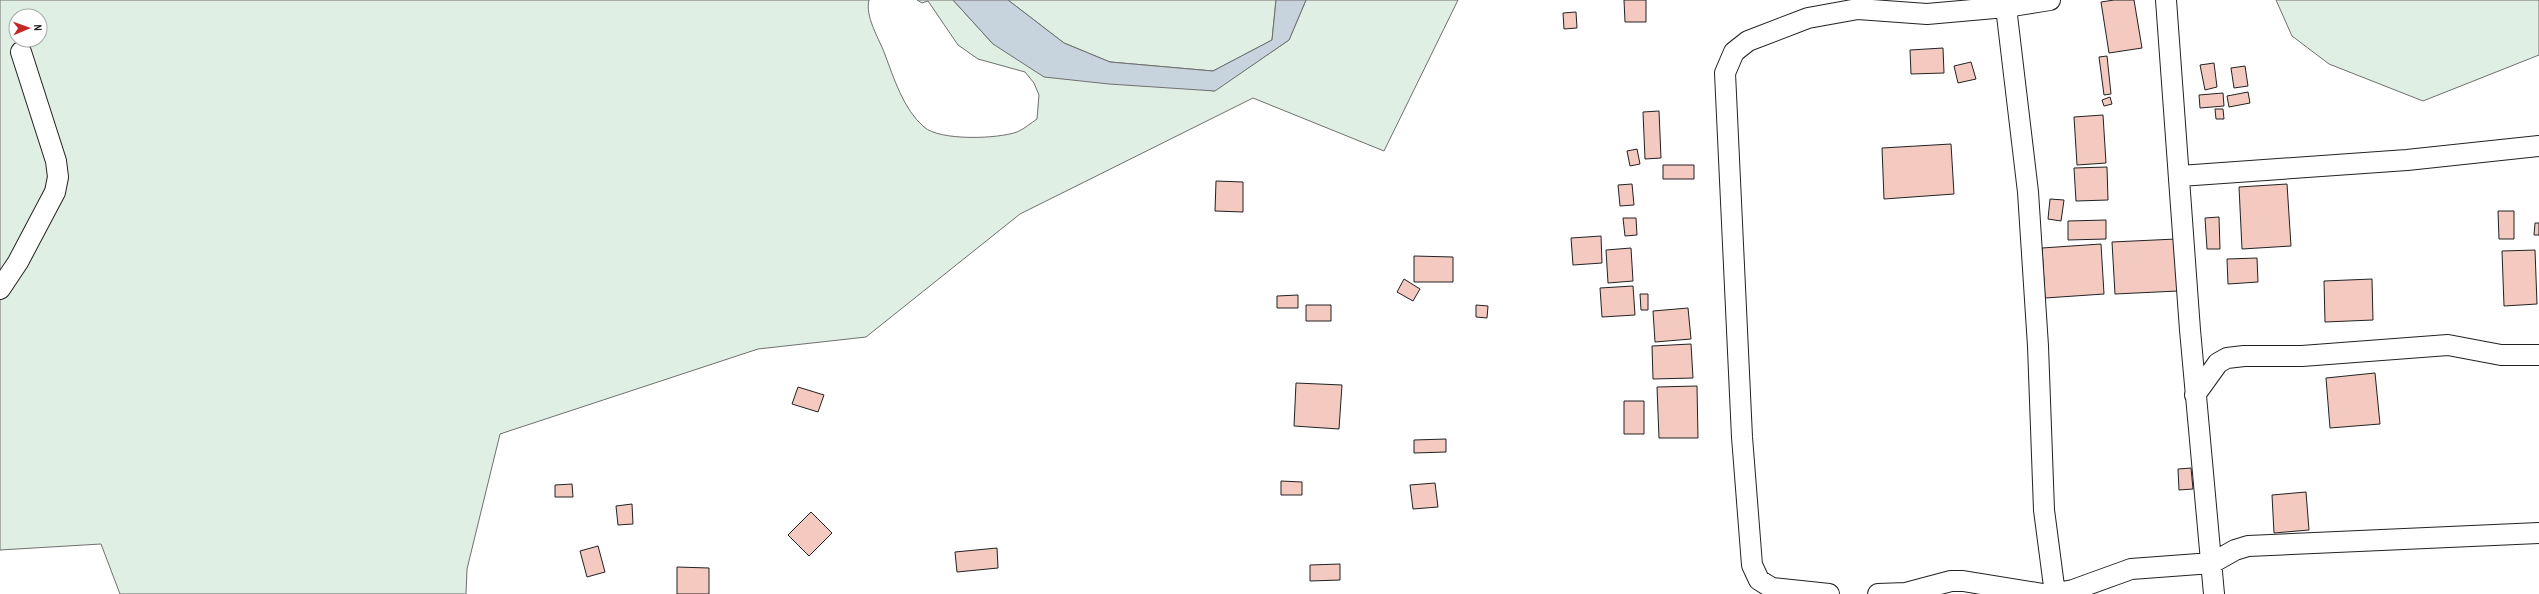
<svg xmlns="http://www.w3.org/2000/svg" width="2539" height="594" viewBox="0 0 2539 594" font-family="'Archivo Narrow',sans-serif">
<rect width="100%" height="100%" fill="#fff"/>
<path fill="#e0efe3" stroke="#6f6f6f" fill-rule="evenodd" d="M 0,0 L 869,0 C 865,16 878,37 884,52 C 894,78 903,109 924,127 C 940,141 997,139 1017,132 C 1024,129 1031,123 1037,119 L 1039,95 L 1034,83 L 1025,72 L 978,59 L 958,45 L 928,1 L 922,3 L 917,0 L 953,0 L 993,44 L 1214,91 L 1289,40 L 1306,0 L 1458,0 L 1384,151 L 1253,98 L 1020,214 L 866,337 L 758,349 L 500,434 L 467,569 L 466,594 L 120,594 L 101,544 L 0,550 ZM 16,16 L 40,16 L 40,40 L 16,40 Z
M 1008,0 L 1276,0 L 1272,40 L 1213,71 L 1110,62 L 1064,43 Z
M 2276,0 L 2539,0 L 2539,55 L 2423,101 L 2329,64 L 2292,36 Z"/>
<path fill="#c7d3dd" stroke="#6f6f6f" d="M 953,0 L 1008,0 L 1064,43 L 1110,62 L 1213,71 L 1272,40 L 1276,0 L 1306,0 L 1289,40 L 1215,91 L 1109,84 L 1044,77 L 993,44 Z"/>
<path fill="#f3c9c0" stroke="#222" d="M 1624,0 L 1646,0 L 1646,22 L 1625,22 Z
M 2114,0 L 2134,0 L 2142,48 L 2109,53 L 2101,2 Z
M 1576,12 L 1577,28 L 1564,29 L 1563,13 Z
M 1943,48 L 1944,73 L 1911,74 L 1910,50 Z
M 2107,56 L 2111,94 L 2104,95 L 2099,57 Z
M 1971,62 L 1976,79 L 1958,83 L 1954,66 Z
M 2214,63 L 2217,87 L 2205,90 L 2200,65 Z
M 2245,66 L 2248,86 L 2234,88 L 2231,68 Z
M 2248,92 L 2250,103 L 2229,107 L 2227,96 Z
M 2223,93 L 2224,106 L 2200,108 L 2199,95 Z
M 2110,97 L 2112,104 L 2104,106 L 2102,100 Z
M 2215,109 L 2223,109 L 2224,119 L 2216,119 Z
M 1659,111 L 1661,158 L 1645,159 L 1643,112 Z
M 2103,115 L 2106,163 L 2077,165 L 2074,117 Z
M 1951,144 L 1954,194 L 1884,199 L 1882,148 Z
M 1637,149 L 1640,164 L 1630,166 L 1627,151 Z
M 1663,165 L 1694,165 L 1694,179 L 1663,179 Z
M 2107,167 L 2108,200 L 2076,201 L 2074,168 Z
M 1216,181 L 1243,182 L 1243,212 L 1215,211 Z
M 1632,184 L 1634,205 L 1620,206 L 1618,185 Z
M 2287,184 L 2291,246 L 2242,249 L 2239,187 Z
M 2050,199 L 2064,200 L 2061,221 L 2048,219 Z
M 2498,211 L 2514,211 L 2514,239 L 2499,239 Z
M 2219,217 L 2220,249 L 2207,249 L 2205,218 Z
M 1623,218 L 1636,218 L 1637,235 L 1625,236 Z
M 2106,220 L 2106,239 L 2068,240 L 2068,221 Z
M 2535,223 L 2539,223 L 2539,235 L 2534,235 Z
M 1601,236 L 1602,263 L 1573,265 L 1571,238 Z
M 2176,239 L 2178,291 L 2115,294 L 2112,242 Z
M 2101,244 L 2104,294 L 2045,298 L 2042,248 Z
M 1631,248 L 1633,281 L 1608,283 L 1606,250 Z
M 2535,250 L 2537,304 L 2504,306 L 2502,251 Z
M 1414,256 L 1453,257 L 1453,282 L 1414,282 Z
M 2257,258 L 2258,282 L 2228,284 L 2227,259 Z
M 1404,279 L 1420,289 L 1413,301 L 1397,292 Z
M 2372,279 L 2373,320 L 2325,322 L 2324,281 Z
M 1633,286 L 1635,315 L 1602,317 L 1600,288 Z
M 1640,294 L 1648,294 L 1648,310 L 1641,310 Z
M 1298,295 L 1298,308 L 1277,308 L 1277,296 Z
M 1306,305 L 1331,305 L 1331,321 L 1306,321 Z
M 1476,305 L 1488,306 L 1487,318 L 1476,317 Z
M 1688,308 L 1691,339 L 1655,342 L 1653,311 Z
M 1691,344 L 1693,378 L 1653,379 L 1652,346 Z
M 2375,373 L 2380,424 L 2330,428 L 2326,378 Z
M 1296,383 L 1342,385 L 1339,429 L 1294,426 Z
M 1697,386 L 1698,438 L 1659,438 L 1657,387 Z
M 798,387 L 824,395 L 818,412 L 792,404 Z
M 1624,401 L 1644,401 L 1644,434 L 1624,434 Z
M 1446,439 L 1446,452 L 1414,453 L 1414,440 Z
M 2191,468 L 2193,489 L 2179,490 L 2178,469 Z
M 1281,481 L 1302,482 L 1302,495 L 1281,495 Z
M 1435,483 L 1438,507 L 1413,509 L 1410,485 Z
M 572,484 L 573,497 L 555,497 L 555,485 Z
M 2306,492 L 2309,530 L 2274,533 L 2272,495 Z
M 632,504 L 633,524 L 618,525 L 616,506 Z
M 811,512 L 832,533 L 809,556 L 788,535 Z
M 598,546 L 605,572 L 587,577 L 580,551 Z
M 997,548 L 998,568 L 957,572 L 955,552 Z
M 1340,564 L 1340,580 L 1310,581 L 1310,565 Z
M 677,567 L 709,568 L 709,594 L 677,594 Z"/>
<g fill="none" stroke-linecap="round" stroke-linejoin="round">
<g stroke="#222" stroke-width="22">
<path id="minor" d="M 2166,0 L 2190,330 L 2214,594
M 2006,7 L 2028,192 L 2038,346 L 2044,510 L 2055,594
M 2180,176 L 2407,160 L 2539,146
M 0,289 L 18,262 L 55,192 L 58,177 L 56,161 L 21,52
M 2195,395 L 2218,363 L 2227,358 L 2244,356 L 2302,356 L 2448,345 L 2501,355 L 2539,355
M 1829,594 L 1772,588 L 1759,580 L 1752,565 L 1742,437 L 1725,73 L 1734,52 L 1748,41 L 1808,18 L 1858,9 L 1927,14 L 2006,7 L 2050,0
M 1878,594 L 1906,593 L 1951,581 L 1963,581 L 2043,594
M 2052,594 L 2073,590 L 2131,569 L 2212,563 L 2235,550 L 2248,546 L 2539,533"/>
</g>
<use href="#minor" stroke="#fff" stroke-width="20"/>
</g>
<g transform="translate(28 28) rotate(88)"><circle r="19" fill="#ffffff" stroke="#a7a7a7"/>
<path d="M0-3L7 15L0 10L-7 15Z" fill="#c62828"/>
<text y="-6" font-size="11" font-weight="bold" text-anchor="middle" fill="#222222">N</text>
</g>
</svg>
